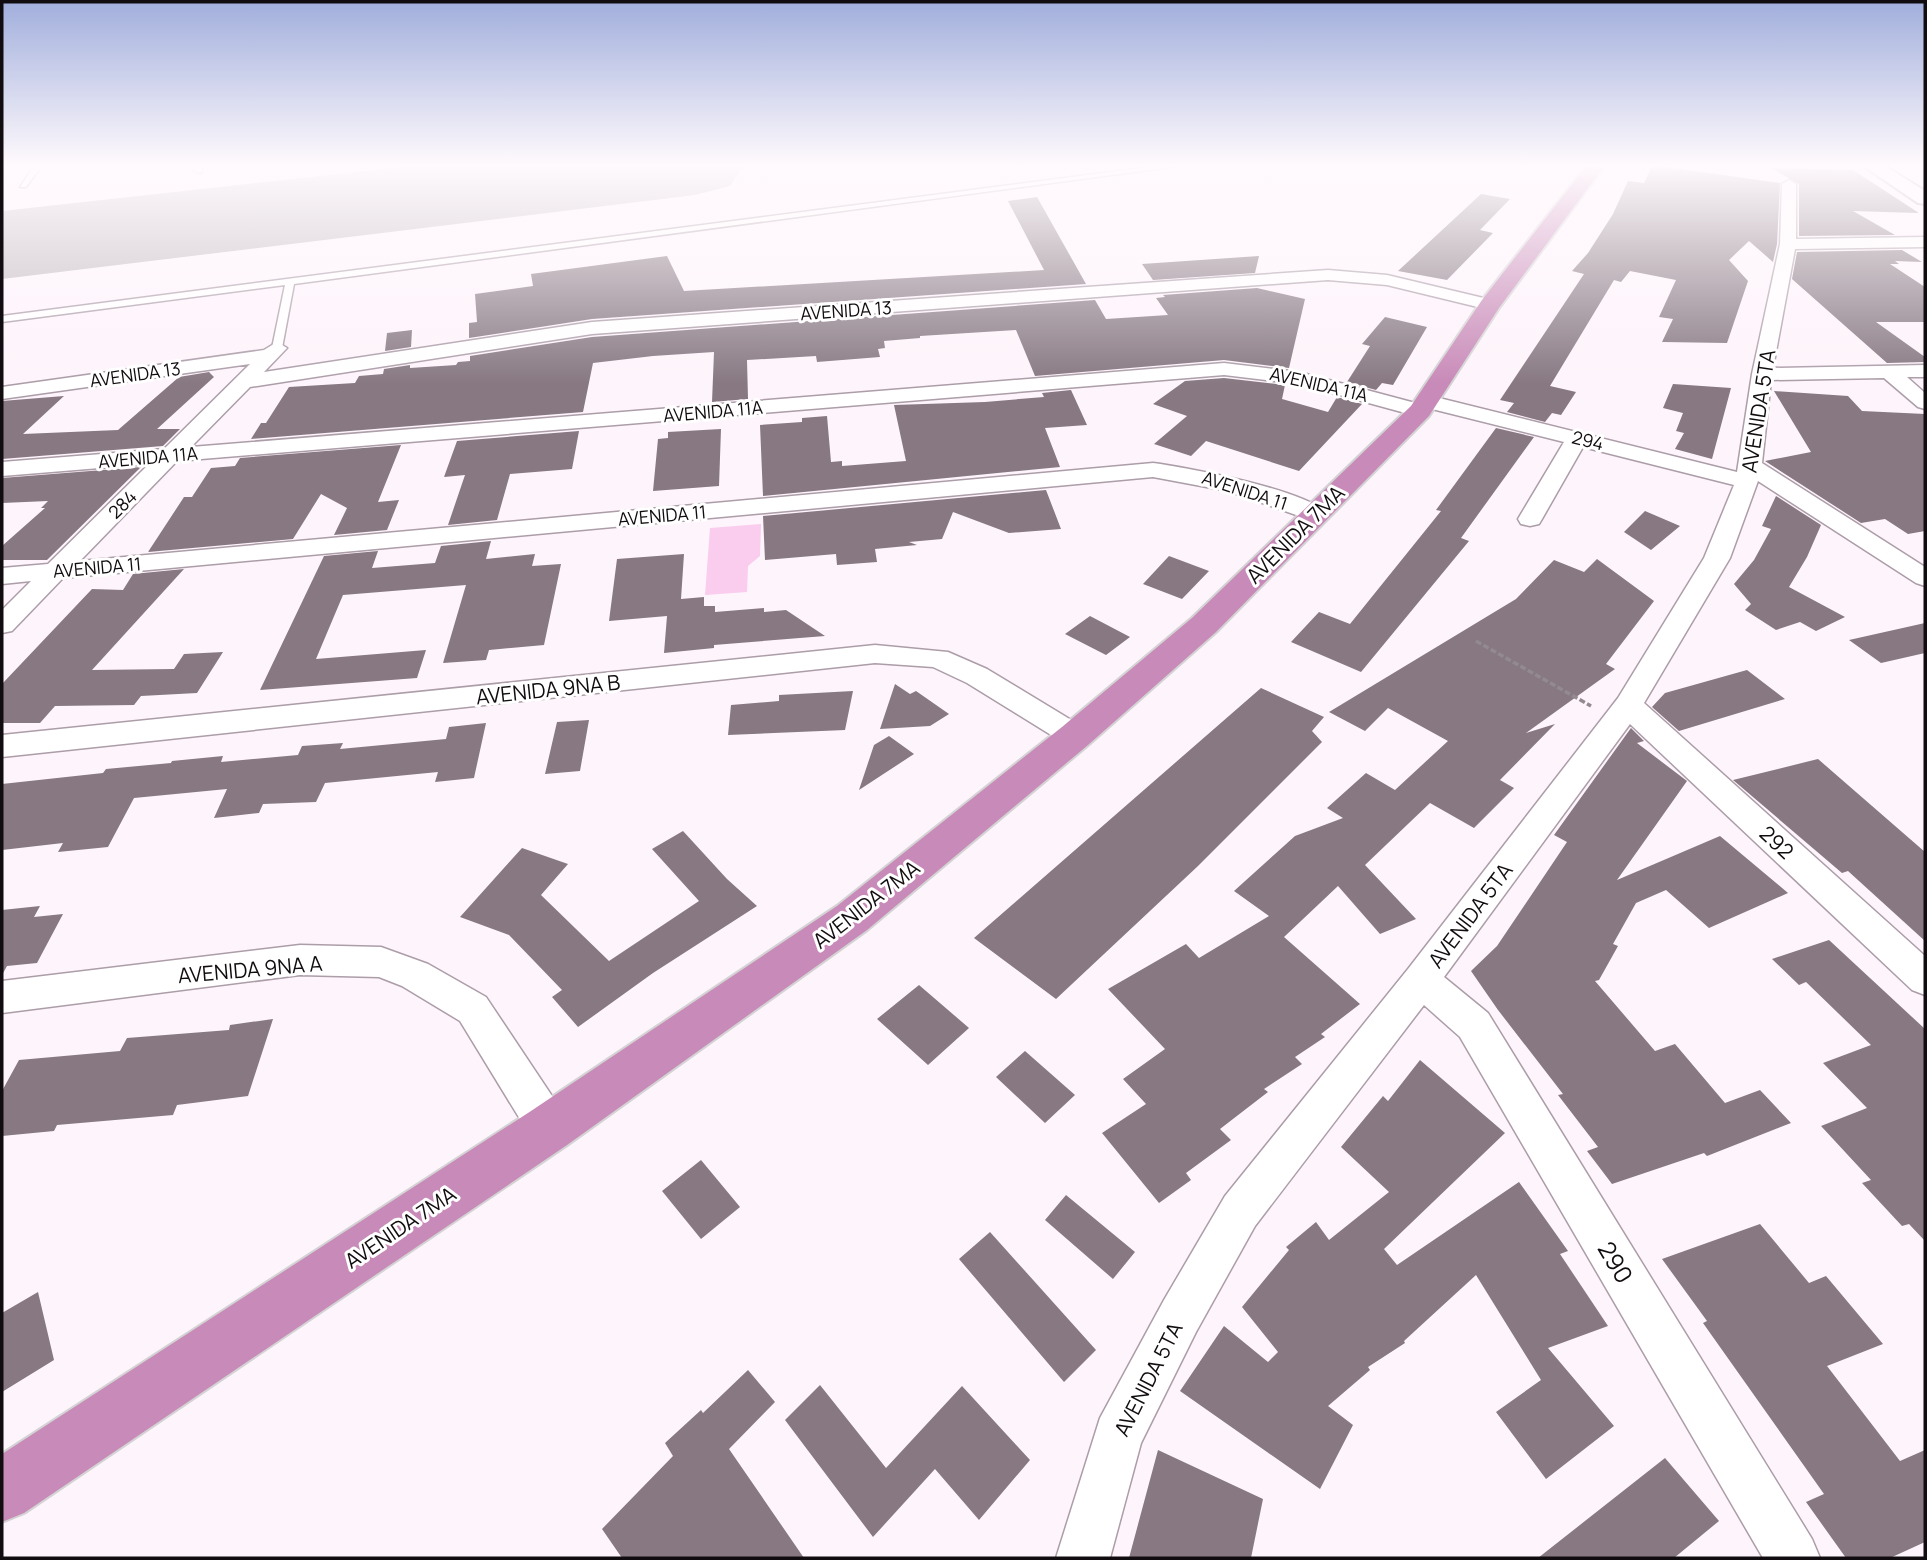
<svg xmlns="http://www.w3.org/2000/svg" width="1927" height="1560" viewBox="0 0 1927 1560" font-family="Manrope,sans-serif">
<rect width="100%" height="100%" fill="#fef4fb"/>
<path fill="#facced" d="M 761,524 L 760,556 L 748,566 L 747,592 L 705,595 L 710,528 Z"/>
<g fill="none" stroke-linecap="round" stroke-linejoin="round">
<path fill="#c0b8be" fill-rule="evenodd" d="M 419,165 L 744,165 L 730,186 L 695,195 L 2,279 L 2,211 Z"/>
</g>
<path fill="#877882" d="M 1652,165 L 1780,183 L 1777,244 L 1773,262 L 1749,241 L 1729,260 L 1748,281 L 1727,343 L 1662,342 L 1673,319 L 1659,317 L 1676,280 L 1630,271 L 1621,282 L 1614,280 L 1550,386 L 1576,392 L 1561,415 L 1552,413 L 1545,422 L 1507,412 L 1514,403 L 1500,400 L 1584,274 L 1572,271 L 1588,253 L 1613,214 L 1628,181 L 1644,183 Z
M 1771,168 L 1853,170 L 1919,213 L 1853,211 L 1895,235 L 1799,236 L 1799,184 Z
M 1481,194 L 1510,199 L 1480,230 L 1493,233 L 1447,280 L 1398,271 Z
M 1037,197 L 1086,284 L 592,319 L 469,338 L 469,323 L 477,322 L 475,294 L 533,286 L 531,274 L 667,256 L 684,291 L 1044,270 L 1008,201 Z
M 1902,250 L 1922,262 L 1895,261 L 1899,264 L 1890,264 L 1925,287 L 1925,322 L 1876,322 L 1925,357 L 1925,362 L 1887,363 L 1792,279 L 1797,252 Z
M 1259,256 L 1255,273 L 1153,280 L 1142,264 Z
M 1257,288 L 1305,299 L 1289,368 L 1224,360 L 1035,376 L 1016,330 L 920,336 L 920,338 L 884,341 L 885,348 L 878,349 L 880,357 L 817,362 L 816,356 L 747,360 L 748,399 L 712,402 L 714,352 L 653,356 L 593,363 L 583,412 L 251,439 L 261,423 L 266,423 L 289,387 L 355,383 L 359,376 L 383,374 L 384,369 L 410,365 L 410,368 L 456,365 L 458,362 L 470,361 L 470,356 L 592,337 L 1095,300 L 1106,319 L 1168,315 L 1156,298 L 1165,297 L 1163,295 Z
M 1385,317 L 1427,327 L 1393,385 L 1382,383 L 1376,390 L 1347,382 L 1370,346 L 1362,344 Z
M 412,330 L 411,347 L 385,351 L 387,333 Z
M 209,372 L 214,377 L 157,429 L 180,429 L 163,446 L 2,459 L 2,401 L 64,396 L 23,434 L 118,430 L 179,377 Z
M 1224,378 L 1285,385 L 1282,399 L 1328,412 L 1337,397 L 1362,404 L 1299,471 L 1206,441 L 1191,456 L 1154,444 L 1187,416 L 1153,404 L 1185,381 Z
M 1673,384 L 1731,388 L 1712,459 L 1675,449 L 1684,433 L 1676,431 L 1683,413 L 1663,408 Z
M 1071,390 L 1087,425 L 1045,428 L 1060,467 L 763,496 L 760,425 L 802,422 L 802,418 L 827,416 L 831,462 L 842,461 L 842,466 L 906,461 L 894,405 L 985,402 L 1044,397 L 1042,393 Z
M 1774,391 L 1848,396 L 1862,411 L 1925,414 L 1925,531 L 1908,534 L 1885,519 L 1861,523 L 1765,461 L 1811,452 Z
M 1496,428 L 1534,437 L 1461,538 L 1469,541 L 1361,672 L 1291,642 L 1319,612 L 1350,624 L 1441,511 L 1436,510 Z
M 721,429 L 719,486 L 653,491 L 658,439 L 668,438 L 668,432 Z
M 579,431 L 572,469 L 510,474 L 497,520 L 448,525 L 465,475 L 444,477 L 457,441 Z
M 401,445 L 378,502 L 399,500 L 387,530 L 334,535 L 347,508 L 321,494 L 293,539 L 148,552 L 184,497 L 192,497 L 211,468 L 235,466 L 240,458 Z
M 141,467 L 47,560 L 2,560 L 2,546 L 45,508 L 41,508 L 48,501 L 2,503 L 2,478 Z
M 1046,490 L 1061,529 L 1009,533 L 953,512 L 942,539 L 909,542 L 917,545 L 875,549 L 877,562 L 837,565 L 836,554 L 765,560 L 763,516 Z
M 1776,496 L 1821,525 L 1807,557 L 1789,587 L 1845,617 L 1816,631 L 1800,622 L 1776,630 L 1745,610 L 1751,604 L 1734,584 L 1754,560 L 1771,529 L 1762,526 Z
M 1645,511 L 1680,526 L 1651,550 L 1624,532 Z
M 491,541 L 486,559 L 535,554 L 532,566 L 561,564 L 544,645 L 489,650 L 486,660 L 443,663 L 466,585 L 343,595 L 316,659 L 426,650 L 417,678 L 260,690 L 324,556 L 378,551 L 372,568 L 435,563 L 441,546 Z
M 684,554 L 681,599 L 704,597 L 704,606 L 715,606 L 715,612 L 764,608 L 764,612 L 786,610 L 825,636 L 714,645 L 714,648 L 664,653 L 667,616 L 609,621 L 617,559 Z
M 1169,556 L 1209,571 L 1182,599 L 1143,584 Z
M 1597,559 L 1654,601 L 1606,664 L 1615,669 L 1526,733 L 1555,724 L 1500,780 L 1514,788 L 1474,828 L 1430,803 L 1365,865 L 1416,919 L 1380,934 L 1338,886 L 1284,937 L 1360,1004 L 1321,1034 L 1325,1037 L 1295,1057 L 1302,1064 L 1264,1089 L 1268,1092 L 1220,1129 L 1231,1140 L 1186,1173 L 1191,1180 L 1159,1203 L 1102,1133 L 1146,1104 L 1123,1079 L 1165,1049 L 1108,989 L 1186,944 L 1199,958 L 1269,916 L 1234,891 L 1295,836 L 1343,818 L 1327,808 L 1366,773 L 1395,790 L 1448,741 L 1388,708 L 1365,731 L 1329,712 L 1516,599 L 1554,560 L 1584,572 Z
M 184,569 L 92,670 L 174,669 L 184,654 L 223,652 L 197,693 L 141,696 L 134,705 L 55,706 L 40,723 L 2,723 L 2,684 L 92,589 L 123,590 L 133,574 Z
M 1090,616 L 1130,637 L 1106,655 L 1065,634 Z
M 1925,623 L 1925,653 L 1881,663 L 1849,640 Z
M 1747,670 L 1785,699 L 1679,731 L 1652,707 L 1665,693 Z
M 895,684 L 910,694 L 916,691 L 949,714 L 930,726 L 880,729 Z
M 1261,688 L 1324,717 L 1312,731 L 1322,742 L 1198,866 L 1056,999 L 974,938 Z
M 853,691 L 845,730 L 728,735 L 731,705 L 779,701 L 779,695 Z
M 589,720 L 580,771 L 545,774 L 557,722 Z
M 486,723 L 474,778 L 435,782 L 438,772 L 325,783 L 316,802 L 263,804 L 259,813 L 214,818 L 227,789 L 134,798 L 108,847 L 58,852 L 63,843 L 2,850 L 2,784 L 103,773 L 106,769 L 171,763 L 172,761 L 223,756 L 221,762 L 298,755 L 302,746 L 343,743 L 340,749 L 446,739 L 449,727 Z
M 1631,728 L 1644,741 L 1637,743 L 1687,781 L 1617,880 L 1720,836 L 1788,893 L 1709,928 L 1666,890 L 1636,903 L 1613,944 L 1618,946 L 1599,980 L 1595,981 L 1655,1051 L 1675,1044 L 1725,1103 L 1760,1090 L 1791,1123 L 1707,1156 L 1704,1153 L 1612,1184 L 1587,1151 L 1598,1147 L 1558,1095 L 1563,1094 L 1498,1010 L 1471,971 L 1497,946 L 1567,842 L 1554,835 Z
M 889,736 L 914,754 L 859,790 L 874,745 Z
M 1818,759 L 1925,852 L 1925,941 L 1848,871 L 1842,873 L 1733,780 Z
M 683,831 L 727,879 L 757,906 L 653,973 L 578,1027 L 552,997 L 562,990 L 509,935 L 460,917 L 522,848 L 568,864 L 541,895 L 609,961 L 699,901 L 652,849 Z
M 40,906 L 34,917 L 63,914 L 37,963 L 7,966 L 2,975 L 2,910 Z
M 1829,940 L 1925,1029 L 1925,1241 L 1909,1224 L 1902,1226 L 1862,1183 L 1871,1180 L 1821,1126 L 1867,1108 L 1823,1063 L 1871,1045 L 1806,982 L 1799,985 L 1772,959 Z
M 919,985 L 969,1028 L 928,1065 L 877,1019 Z
M 273,1019 L 248,1096 L 177,1105 L 173,1115 L 57,1125 L 54,1131 L 2,1136 L 2,1091 L 19,1060 L 120,1051 L 127,1038 L 229,1030 L 230,1025 Z
M 1025,1051 L 1075,1095 L 1045,1123 L 996,1077 Z
M 1420,1060 L 1505,1133 L 1384,1249 L 1397,1265 L 1519,1182 L 1568,1251 L 1560,1254 L 1608,1326 L 1548,1348 L 1614,1426 L 1546,1479 L 1496,1412 L 1541,1380 L 1476,1275 L 1404,1341 L 1405,1343 L 1368,1367 L 1370,1370 L 1328,1406 L 1353,1425 L 1320,1489 L 1180,1391 L 1224,1326 L 1268,1362 L 1278,1352 L 1242,1307 L 1289,1250 L 1286,1247 L 1316,1222 L 1329,1240 L 1389,1192 L 1341,1147 L 1383,1096 L 1388,1101 Z
M 701,1160 L 740,1207 L 701,1239 L 662,1191 Z
M 1066,1195 L 1135,1252 L 1113,1279 L 1045,1220 Z
M 1760,1224 L 1809,1283 L 1826,1276 L 1883,1344 L 1827,1366 L 1900,1461 L 1925,1450 L 1925,1542 L 1890,1558 L 1846,1558 L 1806,1502 L 1824,1494 L 1703,1323 L 1707,1321 L 1662,1259 Z
M 990,1232 L 1096,1350 L 1064,1382 L 959,1259 Z
M 38,1292 L 54,1360 L 2,1392 L 2,1313 Z
M 748,1370 L 775,1402 L 729,1449 L 804,1558 L 622,1558 L 602,1529 L 673,1456 L 665,1443 L 701,1410 L 703,1413 Z
M 820,1385 L 886,1468 L 962,1386 L 1030,1460 L 979,1520 L 935,1469 L 873,1537 L 785,1420 Z
M 1158,1450 L 1263,1499 L 1251,1558 L 1129,1558 Z
M 1665,1458 L 1719,1521 L 1674,1558 L 1538,1558 Z"/>
<g fill="none" stroke-linecap="round" stroke-linejoin="round">
<g stroke="#ac9da8" stroke-width="3">
<path id="service" d="M 35,165 L 42,165 L 26,187 L 20,187 Z
M 197,165 L 204,165 L 201,173 L 194,171 Z
M 1165,165 L 1187,165 L 294,284 L 282,348 L 277,351 L 272,348 L 285,285 L 2,322 L 2,316 Z"/>
</g>
<g stroke="#ac9da8" stroke-width="3">
<path id="minor" d="M 1789,180 L 1796,184 L 1796,239 L 1925,237 L 1925,247 L 1795,249 L 1773,368 L 1925,365 L 1925,377 L 1907,377 L 1925,393 L 1925,409 L 1918,407 L 1884,378 L 1771,380 L 1762,463 L 1925,567 L 1925,586 L 1916,583 L 1758,481 L 1730,558 L 1644,703 L 1925,956 L 1925,995 L 1912,990 L 1630,724 L 1444,977 L 1488,1013 L 1812,1539 L 1820,1558 L 1763,1558 L 1460,1037 L 1424,1005 L 1255,1226 L 1196,1332 L 1141,1443 L 1110,1558 L 1056,1558 L 1100,1418 L 1164,1300 L 1225,1196 L 1408,969 L 1618,698 L 1704,558 L 1734,485 L 1583,447 L 1542,519 L 1539,524 L 1530,526 L 1521,524 L 1518,519 L 1564,442 L 1428,408 L 1431,411 L 1427,415 L 1420,417 L 1299,384 L 1224,375 L 177,461 L 80,561 L 1153,463 C 1185,467 1312,491 1328,515 L 1324,520 L 1316,522 L 1228,491 L 1153,477 L 63,578 L 12,631 L 2,633 L 2,610 L 31,581 L 2,584 L 2,568 L 48,564 L 149,464 L 2,476 L 2,462 L 164,449 L 250,364 L 2,399 L 2,387 L 264,350 L 277,342 L 287,348 L 264,372 L 592,322 L 1328,270 L 1387,275 L 1496,301 L 1499,305 L 1490,310 L 1387,285 L 1328,280 L 592,334 L 250,387 L 191,447 L 1224,363 L 1299,372 L 1419,404 L 1417,401 L 1420,397 L 1427,395 L 1737,472 L 1752,374 L 1780,244 L 1782,184 Z
M 875,645 L 948,652 L 987,669 L 1086,729 L 1090,736 L 1086,743 L 1075,746 L 1064,743 L 967,683 L 933,667 L 875,663 L 2,757 L 2,735 Z
M 300,945 L 381,947 L 428,964 L 486,997 L 564,1114 L 570,1128 L 564,1142 L 549,1148 L 534,1142 L 460,1021 L 402,986 L 379,977 L 300,975 L 2,1013 L 2,981 Z"/>
</g>
<g stroke="#ac9da8" stroke-width="4">
<path id="tertiary" d="M 1862,165 L 1883,165 L 1925,191 L 1925,204 L 1918,203 Z"/>
</g>
<g stroke="#d4d3d4" stroke-width="4">
<path id="trunk" d="M 1587,165 L 1605,165 L 1499,308 L 1429,416 L 1216,632 L 1088,745 L 867,930 L 567,1145 L 24,1513 L 2,1522 L 2,1454 L 531,1111 L 837,906 L 1062,727 L 1192,618 L 1411,406 L 1482,300 Z"/>
</g>
<path stroke="#928a8f" stroke-width="3.5" stroke-dasharray="6 2.5" stroke-linecap="butt" d="M 1476,641 L 1591,706"/>
<use href="#service" fill="#fff" fill-rule="evenodd"/>
<use href="#minor" fill="#fff" fill-rule="evenodd"/>
<use href="#tertiary" fill="#fff" fill-rule="evenodd"/>
<use href="#trunk" fill="#c88ab8" fill-rule="evenodd"/>
</g>
<linearGradient id="sky" x2="0" y2="1"><stop stop-color="#a1aedc"/><stop offset="0.43" stop-color="#fffafd"/><stop offset="1" stop-color="#fffafd" stop-opacity="0"/></linearGradient>
<rect width="1927" height="384" fill="url(#sky)"/>
<g text-anchor="middle" dominant-baseline="central" stroke-width="6" stroke-linejoin="round" paint-order="stroke">
<g font-size="18" fill="#110c0f" stroke="#fff">
<text transform="translate(846 310) rotate(-4)">AVENIDA 13</text>
<text transform="translate(135 374) rotate(-8)">AVENIDA 13</text>
<text transform="translate(1319 384) rotate(13)">AVENIDA 11A</text>
<text transform="translate(713 411) rotate(-5)">AVENIDA 11A</text>
<text transform="translate(1588 440) rotate(14)">294</text>
<text transform="translate(148 457) rotate(-5)">AVENIDA 11A</text>
<text transform="translate(1245 490) rotate(18)">AVENIDA 11</text>
<text transform="translate(122 504) rotate(-45)">284</text>
<text transform="translate(662 515) rotate(-5)">AVENIDA 11</text>
<text transform="translate(97 567) rotate(-5)">AVENIDA 11</text>
</g>
<g font-size="21" fill="#110c0f" stroke="#fff">
<text transform="translate(1758 411) rotate(-81)">AVENIDA 5TA</text>
<text transform="translate(1295 534) rotate(-45)">AVENIDA 7MA</text>
<text transform="translate(548 689) rotate(-6)">AVENIDA 9NA B</text>
<text transform="translate(1777 842) rotate(43)">292</text>
<text transform="translate(866 904) rotate(-38)">AVENIDA 7MA</text>
<text transform="translate(1470 915) rotate(-53)">AVENIDA 5TA</text>
<text transform="translate(250 969) rotate(-5)">AVENIDA 9NA A</text>
<text transform="translate(400 1227) rotate(-34)">AVENIDA 7MA</text>
<text transform="translate(1148 1379) rotate(-63)">AVENIDA 5TA</text>
</g>
<g font-size="24" fill="#110c0f" stroke="#fff">
<text transform="translate(1616 1262) rotate(59)">290</text>
</g>
</g>
<rect width="1927" height="1560" fill="none" stroke="#110c0f" stroke-width="7"/>
</svg>
